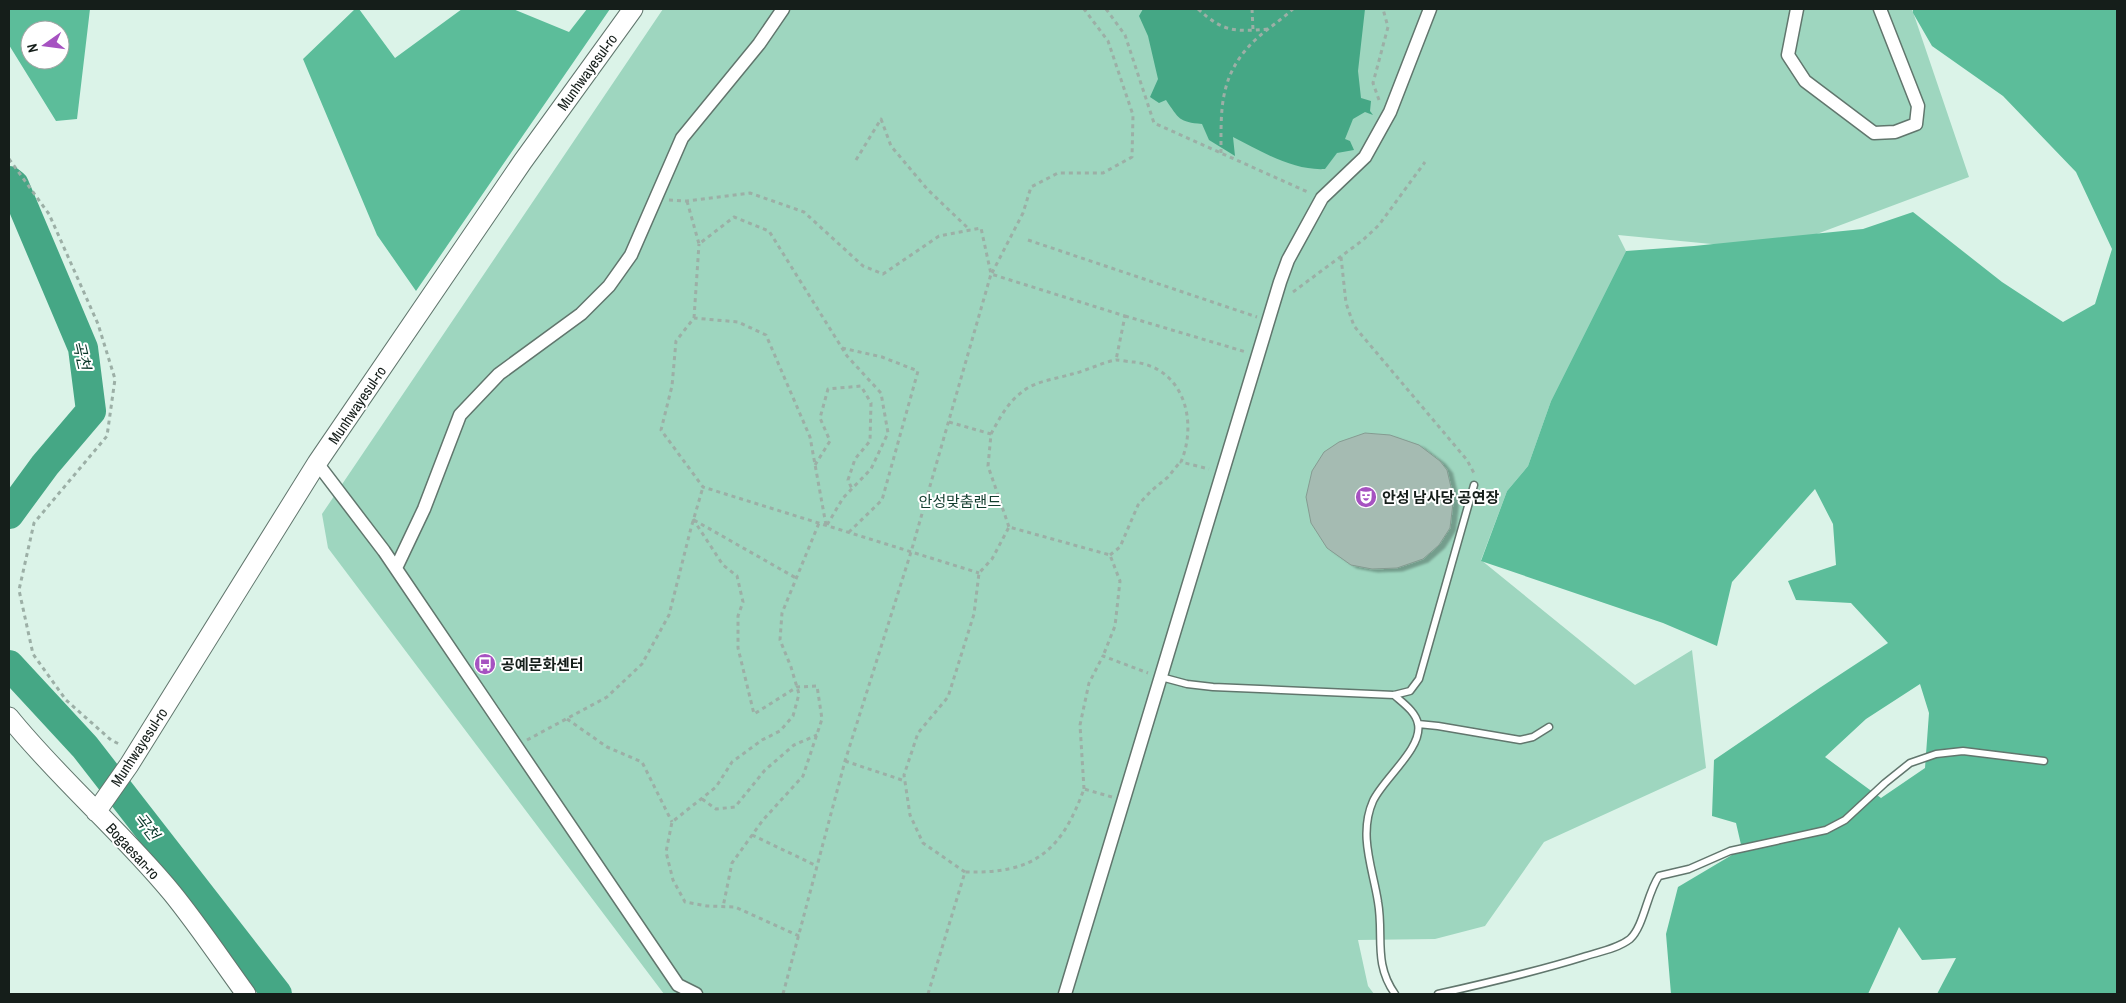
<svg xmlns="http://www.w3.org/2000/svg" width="2126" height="1003" viewBox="0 0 2126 1003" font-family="'Archivo Narrow','Noto Sans KR',sans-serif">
<defs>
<filter id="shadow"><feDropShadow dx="5.5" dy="3" stdDeviation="1" flood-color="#0004"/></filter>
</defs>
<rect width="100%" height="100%" fill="#dbf3e8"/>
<path fill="#9ed6bf" d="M 663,9 L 1912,9 L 1969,177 L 1774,250 L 1618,235 L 1626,251 L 1551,401 L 1528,466 L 1507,491 L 1481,560 L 1635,685 L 1692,650 L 1706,768 L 1544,842 L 1485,926 L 1435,939 L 1358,940 L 1368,986 L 1374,994 L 664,994 L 328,548 L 322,514 Z"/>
<path fill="#5cbd9a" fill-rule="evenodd" d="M 9,9 L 90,9 L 77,119 L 56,121 L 9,45 ZM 30,30 L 60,30 L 60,60 L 30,60 Z
M 355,9 L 359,9 L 395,58 L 462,9 L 513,9 L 569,32 L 587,9 L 610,9 L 416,291 L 377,235 L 303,59 Z
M 1913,9 L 2117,9 L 2117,994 L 1937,994 L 1956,958 L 1922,960 L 1899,927 L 1868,994 L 1671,994 L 1666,934 L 1678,887 L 1742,849 L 1736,823 L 1712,816 L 1714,760 L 1821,687 L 1888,643 L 1851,603 L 1796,600 L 1788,581 L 1836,565 L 1833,524 L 1815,489 L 1732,582 L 1717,646 L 1663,623 L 1481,561 L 1507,491 L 1528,466 L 1551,401 L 1626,251 L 1694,246 L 1863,229 L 1913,212 L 2002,282 L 2063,322 L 2095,304 L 2112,249 L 2076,172 L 2003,96 L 1932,46 L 1913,13 ZM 1920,684 L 1929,713 L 1925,768 L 1881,798 L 1825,757 L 1866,719 Z"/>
<path fill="#45a785" d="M 1143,9 L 1365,9 L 1358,71 L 1361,98 L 1371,101 L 1370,111 L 1373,115 L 1365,112 L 1353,119 L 1345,139 L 1350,141 L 1354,150 L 1337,153 L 1325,169 C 1294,171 1260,151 1233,137 L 1235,156 L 1209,140 L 1202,124 C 1179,122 1179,119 1166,100 L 1159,103 L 1150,97 L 1158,79 L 1148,36 L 1139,16 Z"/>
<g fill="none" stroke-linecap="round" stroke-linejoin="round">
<path stroke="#45a785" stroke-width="30" d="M 9,181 L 14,185 L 83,348 L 91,411 L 45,465 L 9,514
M 9,665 L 85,747 L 277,994"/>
</g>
<path fill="#a5bbb2" stroke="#859b91" filter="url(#shadow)" d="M 1365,433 L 1390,435 L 1419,445 L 1440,461 L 1447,470 L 1451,487 L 1453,503 L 1450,528 L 1439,545 L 1423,559 L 1397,568 L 1372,569 L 1351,565 L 1327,548 L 1311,523 L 1306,497 L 1312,471 L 1324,452 L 1339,442 Z"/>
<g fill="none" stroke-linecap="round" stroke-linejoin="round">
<g stroke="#61766d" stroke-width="9">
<path id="lane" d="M 1161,677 L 1187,684 L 1213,687 L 1394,695 L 1410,691 L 1419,679 L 1474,485
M 1394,695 C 1403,703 1416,712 1418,724 C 1423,748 1383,779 1373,801 C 1358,835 1373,869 1378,902 C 1384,936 1373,963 1395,994
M 1418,724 L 1438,726 L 1520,740 L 1533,737 L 1549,727
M 1438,994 C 1487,983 1535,972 1583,957 C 1598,952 1617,949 1630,939 C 1644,926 1647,893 1659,876 L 1689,869 L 1730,851 L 1826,830 L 1845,820 L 1885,783 L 1910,763 L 1936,754 L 1963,751 L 2044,761"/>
</g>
<g stroke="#61766d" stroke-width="15">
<path id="street" d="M 1797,9 L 1788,55 L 1805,81 L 1874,133 L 1895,132 L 1916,124 L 1918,106 L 1880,9
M 317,463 L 384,551 L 678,985 L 696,994
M 396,568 L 424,509 L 460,415 L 499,374 L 581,314 L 609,286 L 631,255 L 682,138 L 759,44 L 783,9
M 1065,994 L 1280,282 L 1288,260 L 1322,198 L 1365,157 L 1390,112 L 1430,9"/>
</g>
<g stroke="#61766d" stroke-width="21">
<path id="secondary" d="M 9,717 C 59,779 121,831 172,893 C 198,925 222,961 246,994
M 96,812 L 129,765 L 317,463 L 523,161 L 633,9"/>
</g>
<path stroke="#9cafa6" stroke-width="3" stroke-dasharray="4 4" stroke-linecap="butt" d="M 1106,9 L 1125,35 L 1154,123 L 1310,193
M 1198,9 C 1223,32 1235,32 1268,29
M 1252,9 L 1253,30
M 1379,100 L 1373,83 L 1388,27 L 1383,9
M 1221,153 C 1221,110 1219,77 1252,43 C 1265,30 1280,21 1293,9
M 9,159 L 49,214 L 98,324 L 115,379 L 107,436 L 34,523 L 19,590 L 33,654 L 66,700 L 111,740 L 121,745
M 856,160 L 881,119 L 891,146 L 928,190 L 970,230
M 669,200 L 687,201 L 750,193 L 804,212 L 863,266 L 883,274 L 939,236 L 981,228 L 991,274
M 687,201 L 699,244 L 734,217 L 769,231 L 847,356 L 881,393 L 888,433 L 871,469 L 843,498 L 827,525
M 1028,240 L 1257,317
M 1341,257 L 1346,303 L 1354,326 L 1467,460 L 1475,475
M 992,273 L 1023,213 L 1031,187 L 1058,173 L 1103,173 L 1132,157 L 1133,115 L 1108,41 L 1084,9
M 1293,292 L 1363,240 L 1379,225 L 1425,162
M 1125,316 L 1246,352
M 694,318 L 699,244
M 842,348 L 882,357 L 918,371 L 882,500 L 849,532
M 949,422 L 991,434 L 988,466 L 1009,527
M 991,434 C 999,419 1008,402 1022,392 C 1035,381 1056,379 1072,374 C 1086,371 1103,362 1116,360 C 1121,360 1129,362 1134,362 C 1184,368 1198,421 1181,462 L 1209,469
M 815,465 L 830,441 L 820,418 L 828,389 L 861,386 L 871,403 L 870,441 L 855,459 L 848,480 L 852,489
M 693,519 L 723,565 L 737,576 L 743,602 L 738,616 L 738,648 L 754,714 L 797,687 L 817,686 L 822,719 L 803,776 L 763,820 L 732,863 L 723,907
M 694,520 L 796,578
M 826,525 L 810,437 L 766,335 L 738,322 L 694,318 L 676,341 L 672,386 L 661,430 L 703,487 L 979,573
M 1110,555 L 1120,547 L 1138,505 L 1151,491 L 1168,477 L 1180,462
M 567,719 L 607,747 L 642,762 L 672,822
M 527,740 L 607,697 L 642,664 L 669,615 L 691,528 L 703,487
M 845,761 L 905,781
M 1084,789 L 1080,725 L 1089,683 L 1103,656 L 1148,673
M 702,799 L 716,809 L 735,807 L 765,770 L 794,745 L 817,735
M 752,835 L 817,866
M 965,872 L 923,843 L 910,815 L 904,775 L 918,733 L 948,697 L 974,614 L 979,573 L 992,559 L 1009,527 L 1110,555 L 1120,581 L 1115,626 L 1103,656
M 799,936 L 735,907 L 707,906 L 685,902 L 673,880 L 666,852 L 672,822 L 716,787 L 732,762 L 762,740 L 780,731 L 793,716 L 799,694 L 791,667 L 780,640 L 782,613 L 819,523
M 783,994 L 845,761 L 911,552 L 991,274 L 1125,316 L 1116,360
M 928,994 L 965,872 C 1034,874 1061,852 1084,789 L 1112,797"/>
<use href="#lane" stroke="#fff" stroke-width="6"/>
<use href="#street" stroke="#fff" stroke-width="12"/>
<use href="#secondary" stroke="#fff" stroke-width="19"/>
</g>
<defs>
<g id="theatre-disc" transform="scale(1.125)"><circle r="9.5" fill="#a652c1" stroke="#fff"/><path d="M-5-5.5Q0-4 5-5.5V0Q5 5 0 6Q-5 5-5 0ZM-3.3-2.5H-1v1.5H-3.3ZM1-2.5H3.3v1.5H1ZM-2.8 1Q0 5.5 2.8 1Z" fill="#fff"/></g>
<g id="bus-disc" transform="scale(1.125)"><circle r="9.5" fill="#a652c1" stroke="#fff"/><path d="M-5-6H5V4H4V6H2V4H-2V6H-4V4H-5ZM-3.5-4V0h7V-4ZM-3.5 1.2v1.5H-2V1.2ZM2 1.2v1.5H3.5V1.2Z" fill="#fff"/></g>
</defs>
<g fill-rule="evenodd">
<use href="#theatre-disc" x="1366" y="497"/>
<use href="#bus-disc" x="485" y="664"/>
</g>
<g text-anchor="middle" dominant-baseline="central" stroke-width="4" stroke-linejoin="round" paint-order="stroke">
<g font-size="15" fill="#151e1a" stroke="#fff">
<text transform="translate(587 72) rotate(-54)">Munhwayesul-ro</text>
<text transform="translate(357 405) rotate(-56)">Munhwayesul-ro</text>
<text transform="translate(139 747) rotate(-57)">Munhwayesul-ro</text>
<text transform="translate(133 851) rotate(47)">Bogaesan-ro</text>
</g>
<g font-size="15" font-weight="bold" fill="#151e1a" stroke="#fff" text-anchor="start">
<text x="1382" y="497">안성 남사당 공연장</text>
<text x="501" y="664">공예문화센터</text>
</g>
<g font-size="15" fill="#123d2e" stroke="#fff">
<text x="960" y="501">안성맞춤랜드</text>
</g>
<g font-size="16" font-style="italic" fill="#093628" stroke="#fff">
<text transform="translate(82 355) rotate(77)">곡천</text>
<text transform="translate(147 826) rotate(52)">곡천</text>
</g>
</g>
<rect width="2126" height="1003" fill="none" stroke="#151e1a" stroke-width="20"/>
<g transform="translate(45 45) rotate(256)"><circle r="24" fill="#ffffff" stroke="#a1a5a3"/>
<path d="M0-4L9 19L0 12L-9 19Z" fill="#a652c1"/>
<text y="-8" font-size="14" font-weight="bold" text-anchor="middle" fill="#151e1a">N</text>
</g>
</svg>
